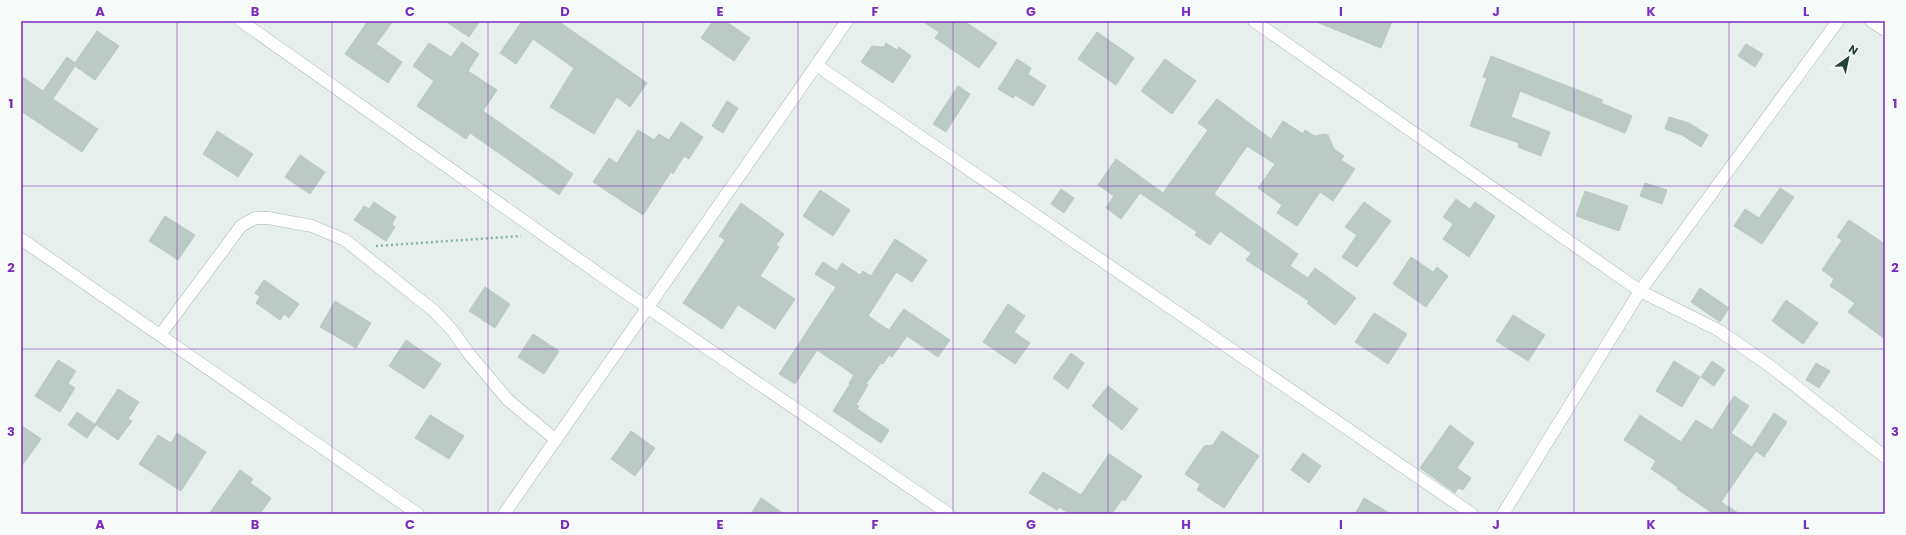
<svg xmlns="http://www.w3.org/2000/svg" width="1906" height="535" viewBox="0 0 1906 535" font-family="Poppins,sans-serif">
<rect width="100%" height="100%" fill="#e6efeb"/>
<path fill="#bbcac4" stroke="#b8c9c2" d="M 368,21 L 393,21 L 376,44 L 402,62 L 388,83 L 345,54 Z
M 445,21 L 480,21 L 469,37 Z
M 522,21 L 558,21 L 647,83 L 630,107 L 617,97 L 594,134 L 550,107 L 574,68 L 533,39 L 516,64 L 500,53 Z
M 713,21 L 725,21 L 750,38 L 734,61 L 701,38 Z
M 922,21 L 964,21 L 997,43 L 979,68 L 935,38 L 939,32 Z
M 1314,21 L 1392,21 L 1381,48 Z
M 97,31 L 119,46 L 95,80 L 75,66 L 53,99 L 98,129 L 82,152 L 21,111 L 21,76 L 43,91 L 67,57 L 75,63 Z
M 1097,32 L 1134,58 L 1116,85 L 1078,59 Z
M 462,42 L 479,54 L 468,71 L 497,90 L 483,111 L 573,174 L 559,195 L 470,133 L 466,139 L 417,106 L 434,81 L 413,66 L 429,43 L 451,57 Z
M 886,43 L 897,50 L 899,47 L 911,56 L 893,83 L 861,62 L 872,46 L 884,47 Z
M 1746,44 L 1763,54 L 1755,67 L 1738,56 Z
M 1491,56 L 1603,100 L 1601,103 L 1632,116 L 1625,133 L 1520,91 L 1511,117 L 1550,132 L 1541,156 L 1518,147 L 1519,143 L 1470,126 L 1487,78 L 1483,77 Z
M 1017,59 L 1031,68 L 1028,74 L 1046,86 L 1033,106 L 1015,95 L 1013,98 L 998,89 Z
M 1165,59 L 1196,81 L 1172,114 L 1141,91 Z
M 958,86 L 970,94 L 946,132 L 933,124 Z
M 1217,99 L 1271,139 L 1283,121 L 1303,134 L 1305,130 L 1315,136 L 1324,134 L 1328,135 L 1334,149 L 1344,156 L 1341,160 L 1355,169 L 1333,201 L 1320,192 L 1297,226 L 1277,213 L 1282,205 L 1258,188 L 1275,164 L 1247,146 L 1214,194 L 1298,254 L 1290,266 L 1308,278 L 1315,268 L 1356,298 L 1335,325 L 1307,303 L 1309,301 L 1246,260 L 1251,253 L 1220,231 L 1210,245 L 1195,235 L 1197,232 L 1140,193 L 1121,219 L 1106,208 L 1114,196 L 1098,185 L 1116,159 L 1163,193 L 1208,130 L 1198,123 Z
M 727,101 L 738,108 L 723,133 L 712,126 Z
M 1669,117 L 1689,123 L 1708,135 L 1701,147 L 1682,135 L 1665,129 Z
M 681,122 L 703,137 L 689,159 L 684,156 L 673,174 L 671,172 L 643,215 L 593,182 L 609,158 L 617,163 L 638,130 L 654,140 L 659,134 L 669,140 Z
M 217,131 L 253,154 L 238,177 L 203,154 Z
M 300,155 L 325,172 L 310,194 L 285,177 Z
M 1645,183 L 1667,190 L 1662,204 L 1640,196 Z
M 1780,188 L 1794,197 L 1762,244 L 1734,226 L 1745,209 L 1759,218 Z
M 1061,189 L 1074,198 L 1064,213 L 1051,204 Z
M 820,190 L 850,210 L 833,236 L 803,216 Z
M 1585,191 L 1628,206 L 1619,231 L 1576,216 Z
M 1456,199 L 1470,209 L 1475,202 L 1495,216 L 1469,257 L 1443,239 L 1453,224 L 1443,217 Z
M 374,202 L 396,217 L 392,224 L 395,227 L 386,241 L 354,220 L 364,206 L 369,209 Z
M 1364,202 L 1391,221 L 1357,267 L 1342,257 L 1357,235 L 1345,227 Z
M 741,203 L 784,234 L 776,245 L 779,247 L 760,276 L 795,299 L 775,329 L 738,305 L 722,329 L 683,303 L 725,240 L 719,236 Z
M 165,216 L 195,235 L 178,260 L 149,241 Z
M 1849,220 L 1885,244 L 1885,339 L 1848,312 L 1855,303 L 1830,286 L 1834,279 L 1822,270 L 1842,240 L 1837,237 Z
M 895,239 L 927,260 L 912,282 L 896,272 L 868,316 L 889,330 L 904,309 L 950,340 L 938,357 L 907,336 L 892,357 L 889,355 L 883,364 L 881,363 L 866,384 L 868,385 L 856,405 L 859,406 L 857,409 L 889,430 L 881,443 L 833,411 L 850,384 L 849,383 L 854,375 L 817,350 L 795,384 L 779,374 L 836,287 L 815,274 L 823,262 L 837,271 L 842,263 L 860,275 L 863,271 L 871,276 Z
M 1411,257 L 1433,272 L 1437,267 L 1448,276 L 1426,307 L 1393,284 Z
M 264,280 L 299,304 L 289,318 L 284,314 L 280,320 L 256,303 L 260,297 L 255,293 Z
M 485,287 L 510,304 L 495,328 L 469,311 Z
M 1700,288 L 1729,308 L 1720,322 L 1691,302 Z
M 1786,300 L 1818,323 L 1803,344 L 1772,321 Z
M 335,301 L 371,323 L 356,348 L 320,327 Z
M 1008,304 L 1025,316 L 1014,332 L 1030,343 L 1015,364 L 983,342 Z
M 1374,313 L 1407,334 L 1388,364 L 1355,342 Z
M 1513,315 L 1545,335 L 1528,361 L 1496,341 Z
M 533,334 L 559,351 L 544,374 L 518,357 Z
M 406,340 L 441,364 L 424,389 L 389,366 Z
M 1071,353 L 1084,363 L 1068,389 L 1053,378 Z
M 58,360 L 76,371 L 68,383 L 75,388 L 60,412 L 35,396 Z
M 1674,361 L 1700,377 L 1682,407 L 1656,391 Z
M 1712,361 L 1725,370 L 1714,386 L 1701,377 Z
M 1816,363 L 1830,371 L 1819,388 L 1806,380 Z
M 1108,386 L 1138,409 L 1122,430 L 1092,406 Z
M 118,389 L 139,402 L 128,419 L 132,421 L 118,440 L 95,424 Z
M 1734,396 L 1749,406 L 1731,433 L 1752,447 L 1774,413 L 1787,422 L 1764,457 L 1756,451 L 1721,502 L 1740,514 L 1714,514 L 1677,489 L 1678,487 L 1651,469 L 1656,461 L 1624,440 L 1640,415 L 1681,442 L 1696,420 L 1712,430 Z
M 77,412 L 96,425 L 87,438 L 68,425 Z
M 430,415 L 464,436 L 449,459 L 415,438 Z
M 21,425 L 41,439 L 21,467 Z
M 1450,425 L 1474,443 L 1457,468 L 1471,478 L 1463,490 L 1458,488 L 1455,493 L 1420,468 Z
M 631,431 L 655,448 L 635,476 L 611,459 Z
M 1222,431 L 1259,456 L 1224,508 L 1197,490 L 1200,484 L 1185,474 L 1204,446 L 1213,445 Z
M 177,433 L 206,452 L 181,491 L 139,464 L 158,435 L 171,443 Z
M 1303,453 L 1321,466 L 1309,483 L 1291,470 Z
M 1109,454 L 1142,476 L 1125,501 L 1122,499 L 1112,514 L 1070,514 L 1059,507 L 1057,510 L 1029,493 L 1043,472 L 1081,495 Z
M 240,470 L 253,479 L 250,483 L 271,498 L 260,514 L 209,514 Z
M 761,498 L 784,514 L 751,514 Z
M 1364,498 L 1391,514 L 1355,514 Z"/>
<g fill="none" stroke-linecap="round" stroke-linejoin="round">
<g stroke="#a8b8b2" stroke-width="13">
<path id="minor" d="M 241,21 L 609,281 L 949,514
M 1254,21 L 1640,291 L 1720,331 L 1774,369 L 1885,457
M 1871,21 L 1885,30
M 816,65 L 1472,514
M 21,239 L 418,514
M 160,335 L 241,226 L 255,218 L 268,218 L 312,226 L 345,240 L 434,311 L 452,330 L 470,355 L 508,400 L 556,440
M 504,514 L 847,21
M 1503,514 L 1640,291 L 1838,21"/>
</g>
<path stroke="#86b3a5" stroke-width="2.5" stroke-dasharray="2 3" stroke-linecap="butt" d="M 376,246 L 521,236"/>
<use href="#minor" stroke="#fff" stroke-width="12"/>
</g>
<path fill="none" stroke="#7b2cbf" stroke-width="1" stroke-opacity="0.55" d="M 177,21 L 177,514M 332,21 L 332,514M 488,21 L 488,514M 643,21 L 643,514M 798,21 L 798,514M 953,21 L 953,514M 1108,21 L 1108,514M 1263,21 L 1263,514M 1418,21 L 1418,514M 1574,21 L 1574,514M 1729,21 L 1729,514M 21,186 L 1885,186M 21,349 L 1885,349"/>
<rect width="1906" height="535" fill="none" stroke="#f7fbf9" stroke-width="44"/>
<g transform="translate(1848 58) rotate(33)" stroke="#f7fbf9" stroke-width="3" paint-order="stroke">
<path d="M0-3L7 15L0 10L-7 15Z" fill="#24423a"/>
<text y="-6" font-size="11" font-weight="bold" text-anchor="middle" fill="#24423a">N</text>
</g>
<rect x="22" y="22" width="1862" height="491" fill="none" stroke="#7b2cbf" stroke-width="1.5"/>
<g font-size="13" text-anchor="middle" font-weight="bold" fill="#7b2cbf">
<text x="100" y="16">A</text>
<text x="255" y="16">B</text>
<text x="410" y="16">C</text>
<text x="565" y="16">D</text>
<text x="720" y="16">E</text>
<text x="875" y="16">F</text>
<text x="1031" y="16">G</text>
<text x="1186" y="16">H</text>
<text x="1341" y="16">I</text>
<text x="1496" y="16">J</text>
<text x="1651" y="16">K</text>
<text x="1806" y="16">L</text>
<text x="11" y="108">1</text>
<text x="1895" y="108">1</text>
<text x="11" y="272">2</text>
<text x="1895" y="272">2</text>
<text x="11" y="436">3</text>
<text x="1895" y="436">3</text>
<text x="100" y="529">A</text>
<text x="255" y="529">B</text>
<text x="410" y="529">C</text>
<text x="565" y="529">D</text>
<text x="720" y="529">E</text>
<text x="875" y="529">F</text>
<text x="1031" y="529">G</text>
<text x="1186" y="529">H</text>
<text x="1341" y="529">I</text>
<text x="1496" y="529">J</text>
<text x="1651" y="529">K</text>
<text x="1806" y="529">L</text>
</g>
</svg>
